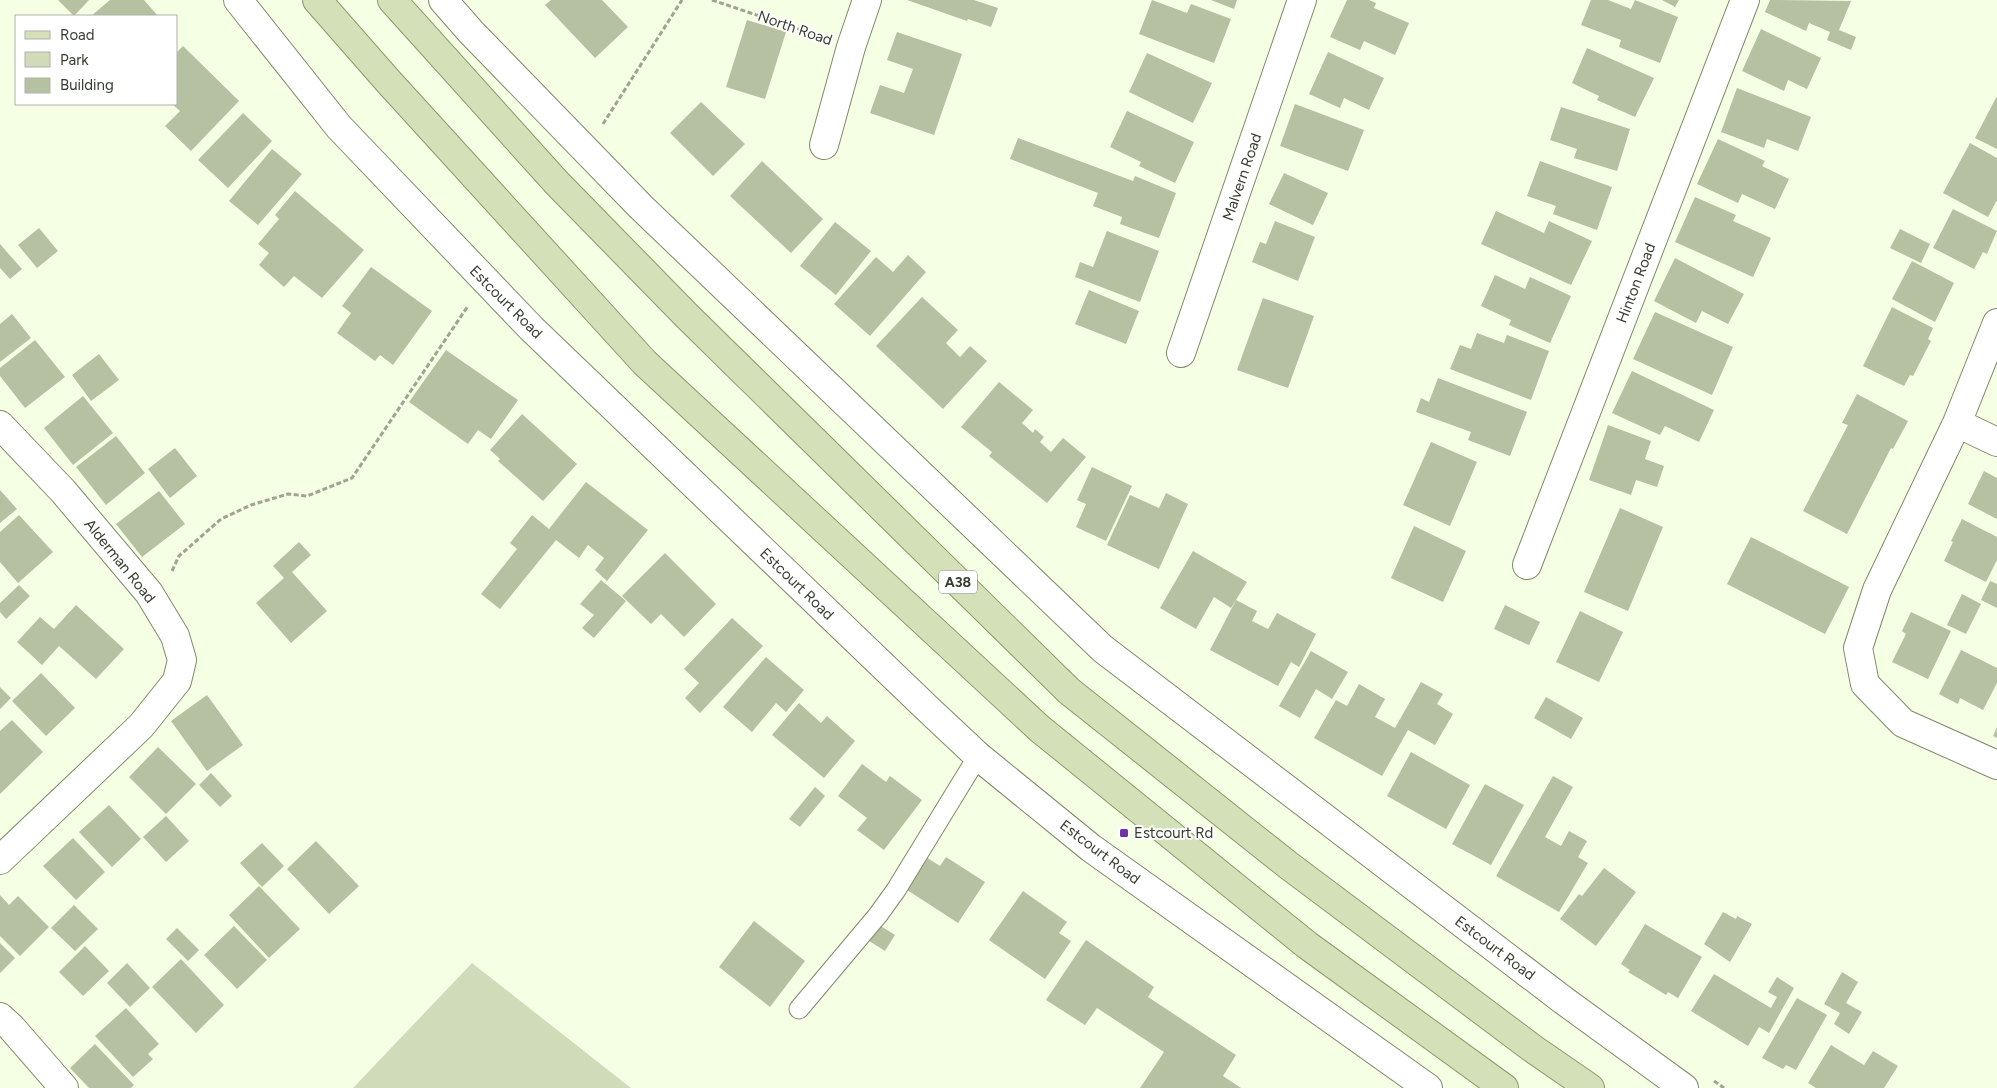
<svg xmlns="http://www.w3.org/2000/svg" width="1997" height="1088" viewBox="0 0 1997 1088" font-family="Figtree,sans-serif">
<rect width="100%" height="100%" fill="#f5ffe3"/>
<path fill="#d0dcb9" d="M 472,963 L 631,1088 L 353,1088 Z"/>
<path fill="#b5c1a0" d="M 58,0 L 89,0 L 74,16 Z
M 110,0 L 144,0 L 158,16 L 91,16 Z
M 551,0 L 602,0 L 628,27 L 595,58 L 545,5 Z
M 907,0 L 974,0 L 998,8 L 991,27 L 968,19 L 967,21 Z
M 1152,0 L 1187,13 L 1191,4 L 1231,19 L 1214,63 L 1139,34 Z
M 1211,0 L 1237,0 L 1234,9 Z
M 1347,0 L 1369,0 L 1376,3 L 1374,8 L 1409,23 L 1395,55 L 1364,41 L 1360,50 L 1330,37 Z
M 1591,0 L 1608,0 L 1631,9 L 1635,0 L 1678,17 L 1660,63 L 1619,47 L 1621,40 L 1581,25 Z
M 1662,0 L 1679,0 L 1675,7 Z
M 1770,0 L 1851,1 L 1839,30 L 1856,37 L 1851,50 L 1827,40 L 1830,32 L 1809,23 L 1806,31 L 1765,12 Z
M 747,20 L 786,32 L 765,99 L 726,87 Z
M 1761,29 L 1821,58 L 1807,89 L 1788,80 L 1784,91 L 1742,71 Z
M 897,32 L 962,54 L 934,135 L 870,113 L 880,85 L 904,93 L 913,69 L 887,60 Z
M 183,46 L 239,101 L 191,151 L 165,126 L 180,111 L 172,104 L 176,104 L 176,53 Z
M 1587,48 L 1654,78 L 1635,117 L 1597,100 L 1599,96 L 1572,83 Z
M 1328,52 L 1384,78 L 1369,110 L 1344,98 L 1340,108 L 1309,94 Z
M 1147,53 L 1212,83 L 1193,123 L 1129,92 Z
M 1737,88 L 1811,117 L 1798,151 L 1767,139 L 1764,148 L 1721,132 Z
M 1997,96 L 1997,149 L 1975,138 Z
M 701,102 L 745,144 L 713,176 L 670,133 Z
M 1295,104 L 1364,130 L 1348,171 L 1280,146 Z
M 1561,107 L 1630,129 L 1617,171 L 1574,158 L 1577,149 L 1550,140 Z
M 1127,111 L 1194,142 L 1175,183 L 1139,166 L 1141,162 L 1110,147 Z
M 243,113 L 272,141 L 228,188 L 198,160 Z
M 1018,138 L 1133,181 L 1135,176 L 1176,193 L 1159,238 L 1120,224 L 1122,217 L 1093,206 L 1098,193 L 1010,159 Z
M 1718,139 L 1765,161 L 1762,166 L 1789,179 L 1775,209 L 1742,194 L 1738,203 L 1697,184 Z
M 1970,143 L 1997,158 L 1997,200 L 1988,217 L 1943,193 Z
M 272,149 L 302,174 L 258,225 L 229,201 Z
M 762,161 L 823,219 L 791,253 L 730,196 Z
M 1540,161 L 1612,187 L 1597,230 L 1553,214 L 1556,206 L 1527,196 Z
M 1284,173 L 1328,193 L 1313,225 L 1269,204 Z
M 295,191 L 364,250 L 322,298 L 294,276 L 284,287 L 259,265 L 269,253 L 258,244 L 279,219 L 275,215 Z
M 1695,197 L 1736,215 L 1733,221 L 1771,238 L 1753,277 L 1675,242 Z
M 1953,209 L 1997,231 L 1987,254 L 1983,252 L 1974,269 L 1933,248 Z
M 1496,211 L 1544,233 L 1549,221 L 1592,241 L 1571,285 L 1481,244 Z
M 1275,221 L 1315,237 L 1298,281 L 1252,262 L 1260,242 L 1266,244 Z
M 835,222 L 871,251 L 836,295 L 800,266 Z
M 39,228 L 58,251 L 37,268 L 18,245 Z
M 1900,229 L 1930,244 L 1921,263 L 1890,248 Z
M 1107,231 L 1159,251 L 1140,302 L 1075,277 L 1080,262 L 1093,267 Z
M 0,244 L 22,269 L 10,279 L 0,268 Z
M 908,255 L 926,272 L 870,336 L 834,304 L 876,257 L 893,272 Z
M 1675,258 L 1744,294 L 1728,324 L 1702,311 L 1696,323 L 1654,301 Z
M 1912,261 L 1954,283 L 1935,322 L 1892,299 Z
M 371,267 L 432,311 L 393,365 L 380,355 L 375,361 L 337,333 L 351,313 L 342,306 Z
M 1495,275 L 1525,289 L 1530,277 L 1571,296 L 1550,343 L 1509,325 L 1511,320 L 1481,306 Z
M 1089,290 L 1139,311 L 1126,344 L 1075,324 Z
M 922,297 L 958,330 L 946,343 L 960,357 L 970,346 L 987,361 L 943,409 L 876,346 Z
M 1263,298 L 1314,316 L 1288,388 L 1237,370 Z
M 1892,307 L 1933,328 L 1928,339 L 1931,341 L 1913,376 L 1910,375 L 1904,386 L 1863,366 Z
M 1655,312 L 1733,347 L 1712,395 L 1633,359 Z
M 12,314 L 31,338 L 0,362 L 0,324 Z
M 1477,333 L 1504,343 L 1507,335 L 1549,351 L 1531,400 L 1450,369 L 1460,345 L 1471,349 Z
M 35,340 L 65,377 L 25,408 L 0,376 L 0,368 Z
M 446,350 L 518,400 L 491,439 L 478,430 L 468,444 L 409,402 Z
M 99,354 L 119,380 L 91,401 L 72,375 Z
M 1632,371 L 1714,410 L 1699,442 L 1665,426 L 1660,435 L 1612,413 Z
M 1438,378 L 1527,412 L 1510,456 L 1468,440 L 1471,432 L 1416,412 L 1421,398 L 1429,402 Z
M 999,382 L 1033,410 L 1022,423 L 1033,433 L 1035,429 L 1044,437 L 1040,442 L 1051,452 L 1063,438 L 1086,457 L 1047,503 L 989,456 L 992,452 L 961,427 Z
M 1857,394 L 1908,421 L 1893,449 L 1891,448 L 1847,534 L 1803,511 L 1848,425 L 1842,423 Z
M 83,396 L 113,433 L 73,465 L 44,428 Z
M 522,414 L 577,464 L 543,501 L 498,461 L 500,459 L 490,450 Z
M 1608,425 L 1651,441 L 1645,459 L 1664,466 L 1657,487 L 1636,480 L 1631,495 L 1589,480 Z
M 116,436 L 145,473 L 106,505 L 76,467 Z
M 1431,442 L 1477,462 L 1450,526 L 1403,505 Z
M 175,448 L 197,476 L 170,498 L 148,469 Z
M 1092,467 L 1132,486 L 1106,541 L 1076,527 L 1086,504 L 1077,500 Z
M 1984,471 L 1997,478 L 1997,519 L 1968,504 Z
M 586,482 L 648,530 L 607,581 L 595,570 L 604,558 L 588,545 L 579,558 L 556,540 L 500,609 L 481,594 L 517,549 L 510,543 L 532,515 L 549,529 Z
M 0,490 L 17,509 L 0,523 Z
M 159,491 L 185,524 L 142,557 L 116,524 Z
M 1166,493 L 1188,504 L 1159,569 L 1107,545 L 1130,495 L 1159,508 Z
M 1620,508 L 1663,527 L 1628,611 L 1584,592 Z
M 19,515 L 53,552 L 18,583 L 0,562 L 0,532 Z
M 1962,519 L 1997,537 L 1997,560 L 1986,582 L 1944,561 L 1953,542 L 1951,541 Z
M 1414,526 L 1466,551 L 1443,602 L 1391,578 Z
M 1751,537 L 1849,587 L 1825,634 L 1727,584 Z
M 299,542 L 311,555 L 292,572 L 327,611 L 291,643 L 256,603 L 284,578 L 273,566 Z
M 1193,551 L 1247,582 L 1231,608 L 1214,597 L 1196,629 L 1160,608 Z
M 665,553 L 716,604 L 684,637 L 661,614 L 651,624 L 622,596 Z
M 601,580 L 626,601 L 594,638 L 582,628 L 594,615 L 580,604 Z
M 1990,581 L 1997,584 L 1997,608 L 1981,600 Z
M 19,585 L 30,596 L 6,619 L 0,612 L 0,603 Z
M 1962,594 L 1981,604 L 1966,634 L 1947,625 Z
M 1236,600 L 1257,611 L 1252,621 L 1268,629 L 1277,613 L 1316,634 L 1299,667 L 1291,662 L 1278,686 L 1210,650 Z
M 76,605 L 124,649 L 96,679 L 59,646 L 42,665 L 17,642 L 40,617 L 54,629 Z
M 1505,605 L 1540,622 L 1529,645 L 1494,629 Z
M 1580,611 L 1623,632 L 1599,682 L 1556,662 Z
M 1911,612 L 1951,631 L 1928,679 L 1892,662 L 1906,634 L 1902,631 Z
M 732,618 L 763,646 L 700,713 L 685,698 L 699,683 L 684,669 Z
M 1961,650 L 1997,668 L 1997,683 L 1983,710 L 1960,698 L 1958,704 L 1939,694 Z
M 1311,651 L 1348,672 L 1332,699 L 1316,689 L 1300,718 L 1279,706 Z
M 766,657 L 804,690 L 786,712 L 776,703 L 752,732 L 723,707 Z
M 41,673 L 75,708 L 46,736 L 12,701 Z
M 1421,682 L 1443,694 L 1437,704 L 1453,714 L 1435,745 L 1408,730 L 1382,776 L 1314,738 L 1336,700 L 1347,706 L 1359,684 L 1385,699 L 1375,717 L 1395,728 Z
M 0,687 L 11,698 L 0,709 Z
M 207,695 L 243,745 L 207,771 L 171,721 Z
M 1546,697 L 1583,718 L 1571,739 L 1534,718 Z
M 799,703 L 821,723 L 827,716 L 855,741 L 824,778 L 772,735 Z
M 12,720 L 43,752 L 0,794 L 0,731 Z
M 1997,727 L 1997,738 L 1993,736 Z
M 158,747 L 196,784 L 166,814 L 129,777 Z
M 1411,752 L 1470,785 L 1446,829 L 1387,796 Z
M 862,764 L 886,782 L 890,776 L 922,800 L 884,850 L 857,830 L 867,818 L 838,796 Z
M 211,773 L 232,796 L 220,807 L 199,785 Z
M 1553,776 L 1573,787 L 1545,837 L 1561,846 L 1569,831 L 1587,841 L 1578,857 L 1588,863 L 1559,912 L 1496,876 Z
M 1485,784 L 1524,805 L 1491,865 L 1452,844 Z
M 815,787 L 825,796 L 800,827 L 789,819 Z
M 109,805 L 141,839 L 112,867 L 79,832 Z
M 166,816 L 189,841 L 166,862 L 143,837 Z
M 73,838 L 105,872 L 76,900 L 43,866 Z
M 316,841 L 359,886 L 329,914 L 287,869 Z
M 262,843 L 284,866 L 262,887 L 240,863 Z
M 921,854 L 940,866 L 946,857 L 985,882 L 958,923 L 901,886 Z
M 1604,868 L 1636,892 L 1596,946 L 1560,919 L 1579,894 L 1582,896 Z
M 259,886 L 300,929 L 269,958 L 229,915 Z
M 1023,891 L 1067,922 L 1059,933 L 1071,941 L 1045,979 L 989,940 Z
M 0,895 L 9,905 L 18,896 L 49,927 L 20,956 L 0,936 Z
M 74,905 L 98,929 L 75,951 L 51,928 Z
M 1723,912 L 1736,919 L 1737,916 L 1752,924 L 1730,962 L 1704,944 Z
M 754,921 L 805,961 L 770,1007 L 719,967 Z
M 876,923 L 895,935 L 885,951 L 866,939 Z
M 1645,924 L 1702,957 L 1678,998 L 1668,992 L 1666,995 L 1648,984 L 1628,972 L 1630,970 L 1621,964 Z
M 234,926 L 267,960 L 237,989 L 204,955 Z
M 177,928 L 199,950 L 188,961 L 166,939 Z
M 1086,940 L 1154,987 L 1148,997 L 1236,1055 L 1223,1076 L 1241,1088 L 1140,1088 L 1164,1052 L 1097,1008 L 1085,1025 L 1046,1000 Z
M 0,943 L 15,958 L 0,973 Z
M 85,946 L 109,971 L 83,996 L 59,972 Z
M 181,959 L 224,1005 L 196,1033 L 152,987 Z
M 127,963 L 150,988 L 130,1007 L 107,983 Z
M 1842,972 L 1858,982 L 1846,1003 L 1862,1012 L 1849,1034 L 1834,1024 L 1840,1013 L 1824,1004 Z
M 1714,974 L 1771,1008 L 1777,997 L 1768,992 L 1777,977 L 1794,988 L 1769,1033 L 1759,1027 L 1748,1046 L 1691,1011 Z
M 1797,998 L 1827,1015 L 1796,1070 L 1786,1065 L 1783,1069 L 1762,1058 Z
M 126,1008 L 159,1044 L 148,1054 L 153,1059 L 133,1077 L 95,1036 Z
M 95,1044 L 134,1085 L 131,1088 L 89,1088 L 70,1068 Z
M 1831,1045 L 1864,1065 L 1873,1051 L 1898,1066 L 1884,1088 L 1816,1088 L 1808,1083 Z"/>
<g fill="none" stroke-linecap="round" stroke-linejoin="round">
<g stroke="#7f8a6b" stroke-width="21">
<path id="lane" d="M 799,1009 L 878,915 L 896,890 L 978,756"/>
</g>
<g stroke="#7f8a6b" stroke-width="30">
<path id="street" d="M 238,0 L 339,127 L 531,328 L 929,710 L 978,756 L 1091,848 L 1428,1088
M 443,0 L 471,32 L 641,207 L 1103,649 L 1563,1000 L 1684,1088
M 824,145 L 851,47 L 867,0
M 1997,323 L 1957,423 L 1877,590 L 1858,648 L 1865,684 L 1903,723 L 1997,765
M 1181,353 L 1302,0
M 1957,423 L 1997,442
M 0,425 L 63,491 L 149,593 L 175,636 L 182,660 L 177,681 L 141,726 L 0,860
M 1527,565 L 1745,0
M 0,1017 L 11,1027 L 64,1088"/>
</g>
<g stroke="#8a9a6a" stroke-width="30">
<path id="primary" d="M 317,0 L 388,81 L 645,363 L 1040,729 L 1307,945 L 1504,1088
M 392,0 L 556,182 L 687,316 L 1069,691 L 1288,865 L 1532,1048 L 1590,1088"/>
</g>
<path stroke="#9da590" stroke-width="3" stroke-dasharray="5 2.5" stroke-linecap="butt" d="M 712,0 L 822,37
M 603,124 L 682,0
M 172,571 L 179,556 L 221,519 L 251,505 L 288,494 L 307,496 L 352,478 L 468,306
M 1714,1081 L 1724,1088"/>
<use href="#lane" stroke="#fff" stroke-width="19"/>
<use href="#street" stroke="#fff" stroke-width="28"/>
<use href="#primary" stroke="#d4e1b8" stroke-width="28"/>
</g>
<rect fill="#6f34aa" stroke="#fff" stroke-width="2" x="1119" y="828" width="10" height="10" rx="2.5"/>
<g text-anchor="middle" dominant-baseline="central" stroke-width="4" stroke-linejoin="round" paint-order="stroke">
<rect fill="#fff" stroke="#73766d" stroke-width="1" x="939" y="570.5" width="38" height="23" rx="4"/>
<g font-size="14" font-weight="bold" fill="#373c2f">
<text x="958" y="582">A38</text>
</g>
<g font-size="15" fill="#373c2f" stroke="#fff">
<text transform="translate(795 28) rotate(19)">North Road</text>
<text transform="translate(1242 177) rotate(-71)">Malvern Road</text>
<text transform="translate(1636 283) rotate(-69)">Hinton Road</text>
<text transform="translate(506 302) rotate(45)">Estcourt Road</text>
<text transform="translate(120 561) rotate(51)">Alderman Road</text>
<text transform="translate(797 584) rotate(44)">Estcourt Road</text>
<text transform="translate(1100 852) rotate(37)">Estcourt Road</text>
<text transform="translate(1495 948) rotate(37)">Estcourt Road</text>
</g>
<g font-size="15" fill="#373c2f" stroke="#fff" text-anchor="start">
<text x="1134" y="833">Estcourt Rd</text>
</g>
</g>
<rect x="15" y="15" width="162" height="90" fill="#ffffff" stroke="#afb1ac"/>
<rect x="25" y="31" width="25" height="8" fill="#d4e1b8" stroke="#afb1ac"/>
<text x="60" y="40" font-size="15" fill="#373c2f">Road</text>
<rect x="25" y="52" width="25" height="15" fill="#d0dcb9" stroke="#afb1ac"/>
<text x="60" y="65" font-size="15" fill="#373c2f">Park</text>
<rect x="25" y="78" width="25" height="15" fill="#b5c1a0" stroke="#afb1ac"/>
<text x="60" y="90" font-size="15" fill="#373c2f">Building</text>
</svg>
